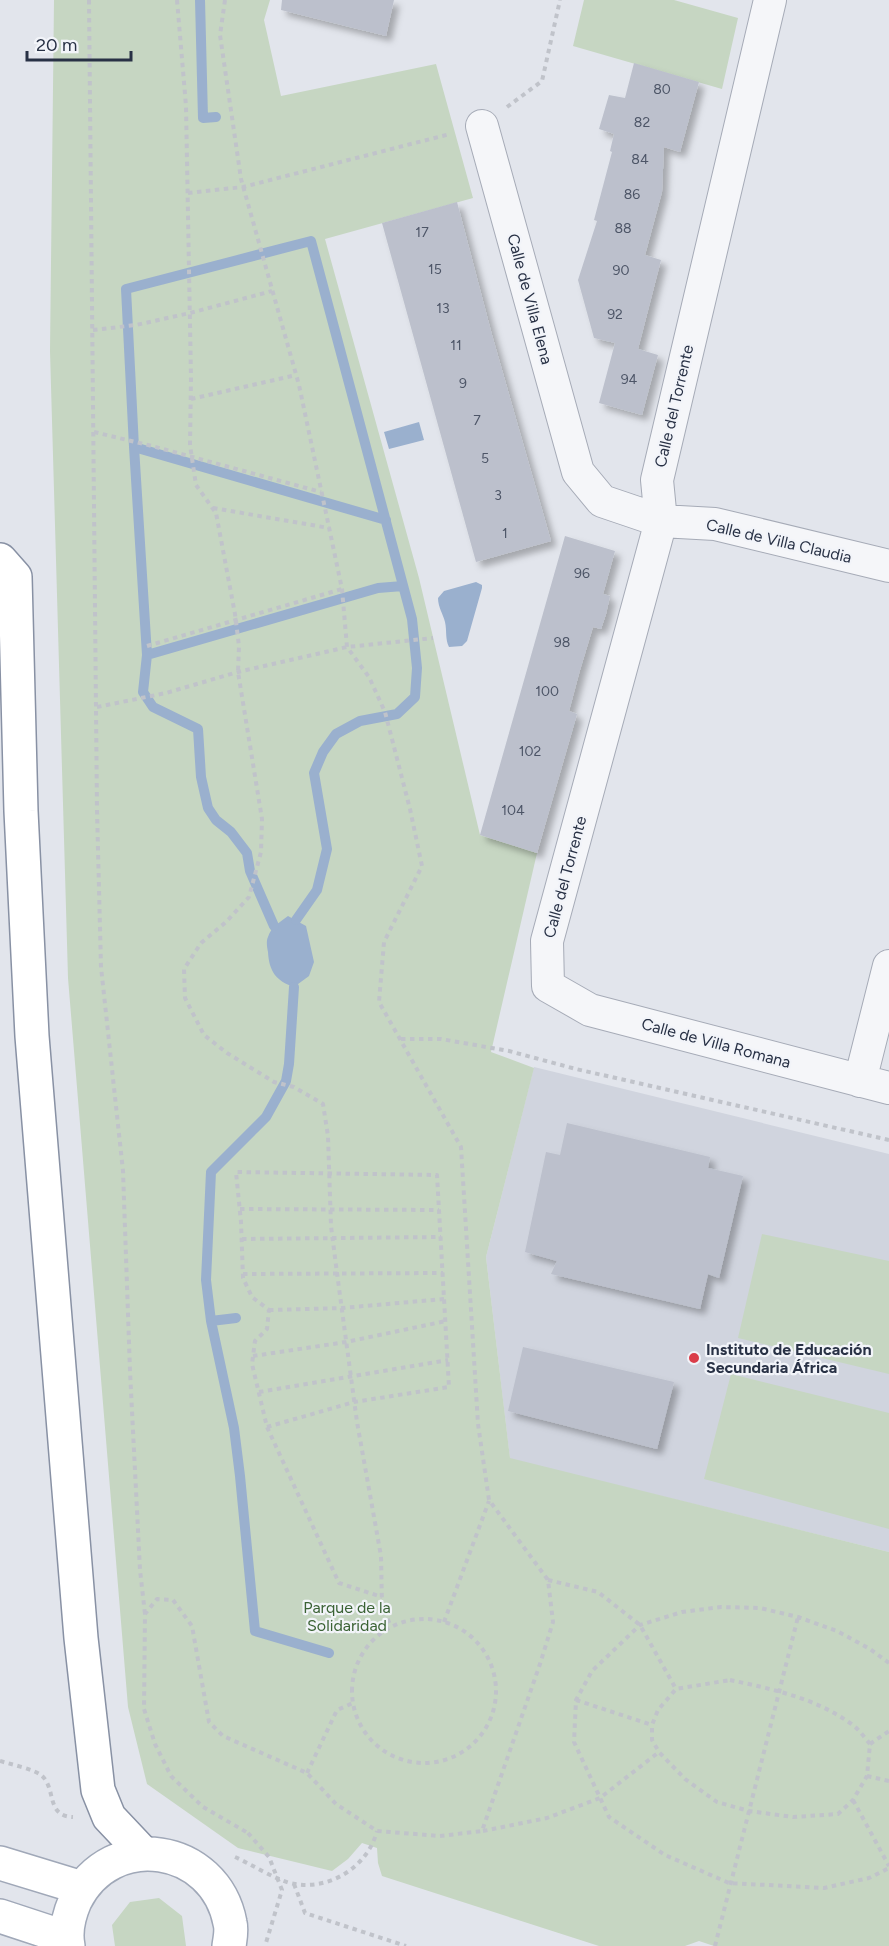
<svg xmlns="http://www.w3.org/2000/svg" width="889" height="1946" viewBox="0 0 889 1946" font-family="Figtree,sans-serif">
<defs>
<filter id="shadow"><feDropShadow dx="5.5" dy="5.5" stdDeviation="3" flood-color="#0004"/></filter>
</defs>
<rect width="100%" height="100%" fill="#e2e5ec"/>
<path fill="#d0d4de" d="M 534,1067 L 889,1154 L 889,1552 L 510,1459 L 486,1257 Z"/>
<path fill="#c6d6c2" d="M 54,0 L 270,0 L 264,20 L 281,96 L 436,64 L 473,198 L 325,239 L 419,578 L 480,835 L 537,853 L 491,1052 L 534,1068 L 486,1257 L 510,1458 L 889,1552 L 889,1946 L 714,1946 L 699,1941 L 685,1946 L 599,1946 L 382,1876 L 378,1863 L 377,1848 L 362,1843 L 348,1859 L 332,1871 L 238,1848 L 147,1784 L 128,1707 L 68,978 L 50,351 Z
M 584,0 L 674,0 L 738,18 L 722,89 L 573,46 Z
M 762,1234 L 889,1261 L 889,1374 L 738,1338 Z
M 731,1374 L 889,1413 L 889,1529 L 704,1479 Z
M 159,1898 L 182,1916 L 186,1946 L 115,1946 L 112,1925 L 130,1902 Z"/>
<path fill="#9ab0ce" d="M 419,422 L 424,440 L 389,449 L 384,432 Z
M 476,582 L 482,585 L 482,588 L 467,641 L 462,646 L 449,647 C 445,639 447,631 445,622 C 443,614 438,607 438,598 L 444,591 Z
M 288,916 L 306,926 L 314,962 L 309,976 L 294,987 C 276,981 269,971 268,952 C 267,947 266,941 268,937 C 271,927 280,922 288,916 Z"/>
<g fill="none" stroke-linecap="round" stroke-linejoin="round">
<path stroke="#9ab0ce" stroke-width="10" d="M 200,0 L 203,118 L 216,117
M 134,447 L 386,520
M 147,655 L 378,588 L 403,586
M 274,926 L 250,871 L 247,853 L 231,832 L 216,820 L 208,808 L 201,777 L 198,729 L 153,707 L 143,692 L 147,655 L 134,447 L 126,289 L 311,241 L 412,619 L 417,668 L 415,697 L 397,714 L 360,721 L 336,734 L 323,752 L 314,773 L 327,849 L 317,890 L 296,920
M 294,987 L 289,1064 L 286,1081 L 266,1117 L 211,1172 L 206,1280 L 211,1321 L 234,1428 L 240,1476 L 255,1631 L 329,1653
M 211,1321 L 236,1318"/>
</g>
<path fill="#bcc0cc" filter="url(#shadow)" d="M 282,0 L 394,0 L 386,36 L 281,10 Z
M 634,63 L 699,82 L 680,152 L 664,147 L 662,192 L 645,255 L 661,260 L 638,349 L 658,355 L 642,415 L 599,403 L 615,343 L 594,338 L 578,280 L 597,221 L 594,220 L 612,152 L 610,151 L 614,134 L 599,129 L 609,95 L 625,98 Z
M 457,202 L 492,335 L 551,541 L 476,562 L 382,223 Z
M 565,536 L 615,551 L 603,594 L 610,596 L 606,614 L 601,629 L 593,627 L 580,670 L 569,711 L 577,714 L 537,853 L 480,835 Z
M 567,1123 L 710,1157 L 708,1168 L 743,1176 L 719,1278 L 708,1274 L 700,1309 L 551,1274 L 557,1261 L 525,1252 L 546,1152 L 560,1155 Z
M 523,1347 L 674,1382 L 657,1449 L 508,1411 Z"/>
<g fill="none" stroke-linecap="round" stroke-linejoin="round">
<g stroke="#a6abb7" stroke-width="34">
<path id="minor" d="M 770,0 L 657,480 L 661,521 L 547,941 L 548,986 L 590,1010 L 889,1088
M 482,126 L 578,472 L 602,501 L 661,521 L 715,524 L 889,566
M 860,1081 L 889,966"/>
</g>
<g stroke="#a0a8b8" stroke-width="36">
<path id="primary" d="M 0,1863 L 82,1888
M 0,1916 L 67,1938
M 68,1946 C 65,1931 69,1915 75,1901 C 111,1828 215,1844 230,1923 C 232,1930 230,1939 229,1946"/>
</g>
<g stroke="#8891a4" stroke-width="36">
<path id="motorway" d="M 0,560 L 15,577 L 21,811 L 32,1036 L 81,1638 L 98,1790 L 109,1817 L 143,1853"/>
</g>
<path stroke="#c0c3ca" stroke-width="4" stroke-dasharray="4.5 4.5" stroke-linecap="butt" d="M 89,0 L 97,810 L 101,967 L 123,1171 L 130,1371 L 140,1570 L 145,1614
M 177,0 L 186,106 L 191,379 L 190,445 L 196,485 L 216,513 L 235,614 L 239,646 L 238,672 L 262,819 L 261,852 L 249,897 L 226,922 L 201,943 L 184,969 L 185,998 L 204,1035 L 227,1053 L 274,1082 L 294,1087 L 323,1104 L 328,1136 L 331,1226 L 337,1273 L 357,1422 L 381,1556 L 382,1605 L 391,1627
M 225,0 L 220,35 L 241,179 L 299,385 L 342,589 L 347,647 L 369,677 L 385,712 L 410,809 L 422,866 L 384,942 L 379,1002 L 461,1147 L 478,1424 L 489,1500 L 548,1580 L 553,1622 L 540,1664 L 482,1831 L 440,1836 L 377,1831 L 336,1804 L 307,1773 L 223,1736 L 209,1722 L 192,1626 L 173,1600 L 157,1599 L 145,1614 L 144,1709 L 155,1744 L 171,1776 L 203,1807 L 248,1833
M 507,107 L 542,81 L 560,0
M 188,193 L 243,187 L 450,134
M 93,330 L 136,325 L 190,313 L 272,291
M 191,399 L 296,375
M 94,432 L 152,446 L 321,492
M 213,508 L 329,528
M 147,646 L 342,589
M 97,707 L 166,693 L 238,672 L 347,647 L 433,638
M 401,1039 L 441,1039 L 509,1051 L 576,1069 L 889,1140
M 240,1209 L 439,1210
M 242,1239 L 441,1237
M 243,1274 L 443,1273
M 269,1310 L 342,1308 L 444,1299
M 253,1356 L 346,1342 L 446,1321
M 259,1392 L 448,1360
M 267,1427 L 354,1402 L 449,1387 L 437,1175 L 236,1172 L 241,1222 L 243,1278 L 252,1297 L 269,1310 L 267,1329 L 255,1341 L 252,1364 L 267,1427 L 339,1583 L 382,1597
M 548,1580 L 598,1592 L 640,1625 L 676,1689
M352 1691a72 72 0 1 1 144 0a72 72 0 1 1-144 0Z
M 444,1622 L 489,1501
M 889,1663 L 870,1649 L 837,1631 L 798,1617 L 760,1608 L 721,1607 L 682,1612 L 640,1625 L 592,1671 L 576,1700 L 574,1742 L 609,1817 L 665,1855 L 729,1883 L 824,1888 L 869,1878 L 889,1868
M 730,1680 C 772,1689 815,1698 850,1723 C 858,1728 864,1737 870,1744 L 867,1776 L 853,1800 L 838,1814 L 793,1817 L 749,1811 L 717,1802 L 685,1779 L 659,1752 L 652,1740 L 652,1725 L 658,1710 L 676,1689 Z
M 576,1700 L 652,1725
M 870,1744 L 889,1731
M 0,1761 C 10,1764 33,1769 41,1775 C 57,1788 45,1816 73,1817
M 307,1773 L 337,1710 L 353,1703
M 867,1776 L 889,1781
M 853,1800 L 889,1866
M 483,1831 L 547,1818 L 600,1798 L 659,1752
M 235,1857 C 251,1864 279,1882 295,1884 C 331,1890 368,1866 377,1831
M 294,1884 L 305,1913 L 406,1946
M 715,1946 L 798,1617"/>
<use href="#minor" stroke="#f5f6f9" stroke-width="32"/>
<use href="#primary" stroke="#fff" stroke-width="33"/>
<use href="#motorway" stroke="#fff" stroke-width="33"/>
<path stroke="#c0c3ca" stroke-width="4" stroke-dasharray="4.5 4.5" stroke-linecap="butt" d="M 248,1833 L 269,1857 L 282,1890 L 265,1946"/>
</g>
<circle fill="#da3d49" stroke="#f2f4f9" stroke-width="2" cx="694" cy="1358" r="6"/>
<g text-anchor="middle" dominant-baseline="central" stroke-width="4.5" stroke-linejoin="round" paint-order="stroke">
<g font-size="14" fill="#4d5567">
<text x="662" y="89">80</text>
<text x="642" y="122">82</text>
<text x="640" y="159">84</text>
<text x="632" y="194">86</text>
<text x="623" y="228">88</text>
<text x="422" y="232">17</text>
<text x="435" y="269">15</text>
<text x="621" y="270">90</text>
<text x="443" y="308">13</text>
<text x="615" y="314">92</text>
<text x="456" y="345">11</text>
<text x="629" y="379">94</text>
<text x="463" y="383">9</text>
<text x="477" y="420">7</text>
<text x="485" y="458">5</text>
<text x="498" y="495">3</text>
<text x="505" y="533">1</text>
<text x="582" y="573">96</text>
<text x="562" y="642">98</text>
<text x="547" y="691">100</text>
<text x="530" y="751">102</text>
<text x="513" y="810">104</text>
</g>
<g font-size="16" fill="#283145" stroke="#f2f4f9">
<text transform="translate(530 299) rotate(75)">Calle de Villa Elena</text>
<text transform="translate(674 406) rotate(-77)">Calle del Torrente</text>
<text transform="translate(779 541) rotate(13)">Calle de Villa Claudia</text>
<text transform="translate(565 877) rotate(-75)">Calle del Torrente</text>
<text transform="translate(716 1043) rotate(15)">Calle de Villa Romana</text>
</g>
<g font-size="16" font-weight="bold" fill="#283145" stroke="#f2f4f9" text-anchor="start">
<text x="706" y="1349">Instituto de Educación<tspan x="706" dy="18">Secundaria África</tspan></text>
</g>
<g font-size="16" fill="#3a6234" stroke="#f2f4f9">
<text x="347" y="1607">Parque de la<tspan x="347" dy="18">Solidaridad</tspan></text>
</g>
</g>
<path d="M27 51v9h104v-9" fill="none" stroke="#283145" stroke-width="3"/>
<text x="36" y="51" font-size="18" fill="#283145" stroke="#f2f4f9" stroke-width="4.5" paint-order="stroke">20 m</text>
</svg>
